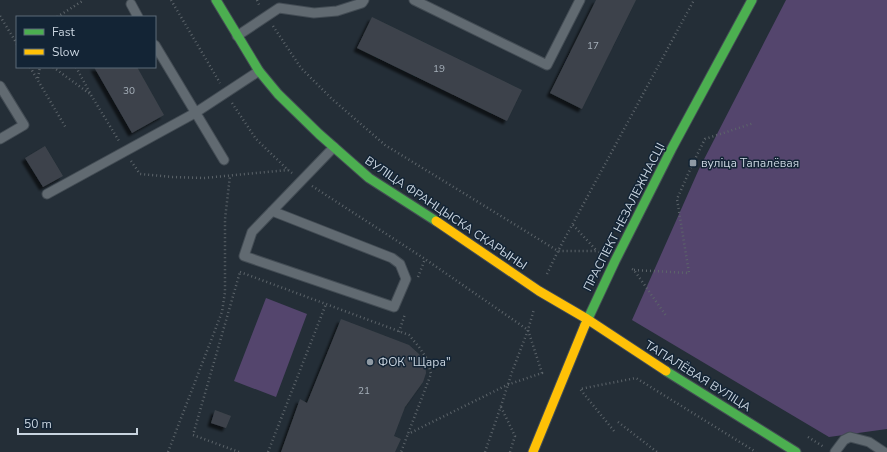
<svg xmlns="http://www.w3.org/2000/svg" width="887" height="452" viewBox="0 0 887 452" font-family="'Nunito Sans',sans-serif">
<defs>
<filter id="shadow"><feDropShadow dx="-3.5" dy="3.5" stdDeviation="1" flood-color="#0009"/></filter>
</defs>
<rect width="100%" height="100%" fill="#242e37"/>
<path fill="#54456d" d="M 786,0 L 887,0 L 887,429 L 829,437 L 632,320 L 699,169 Z
M 266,298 L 307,314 L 276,397 L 234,381 Z"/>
<path fill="#3d434b" filter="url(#shadow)" d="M 596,0 L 636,0 L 582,109 L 550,93 Z
M 372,17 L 522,90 L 507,121 L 357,48 Z
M 94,67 L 137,67 L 164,115 L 132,133 Z
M 45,146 L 63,176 L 43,187 L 25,158 Z
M 341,319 L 409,345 L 419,354 L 425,364 L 426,373 L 423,382 L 405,407 L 394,436 L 401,439 L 395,452 L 281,452 L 300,399 L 307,403 Z
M 215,410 L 231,416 L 226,428 L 211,423 Z"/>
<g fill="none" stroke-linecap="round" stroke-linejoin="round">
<g stroke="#434c54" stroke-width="11">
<path id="lane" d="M 414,0 L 547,65 L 580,0
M 131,4 L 138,17
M 237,36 L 279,8 L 314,13 L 337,11 L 362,3 L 364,0
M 155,45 L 224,160
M 0,86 L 24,125 L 0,139
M 47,194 L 195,113 L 259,71
M 272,211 L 392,258 L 400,264 L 406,279 L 394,307 L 244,256 L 252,232 L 334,147
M 835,452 L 844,440 L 850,437 L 869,442 L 884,452"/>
</g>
<g stroke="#434c54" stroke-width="11">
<path id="fast" d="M 216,0 L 259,71 L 278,94 L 319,134 L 369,178 L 436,221
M 585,325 L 615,261 L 672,148 L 752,0
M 666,371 L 796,452"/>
</g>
<g stroke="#434c54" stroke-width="11">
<path id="slow" d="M 436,221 L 539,291 L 587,319 L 666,371
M 533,452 L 585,325"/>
</g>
<path stroke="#5c646a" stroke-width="2.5" stroke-dasharray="1 3" stroke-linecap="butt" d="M 171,0 L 220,83
M 257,0 L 260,7
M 0,16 L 17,44
M 57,17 L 84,0
M 273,26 L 301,68 L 332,99 L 385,145 L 558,251 L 596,251 L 599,252
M 30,67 L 66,128
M 53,67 L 90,94
M 76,67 L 91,95 L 119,141
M 38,78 L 40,67
M 232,103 L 256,139 L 288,170 L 292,173
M 131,161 L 140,174 L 173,177 L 204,178 L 288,170
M 312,186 L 425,259 L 528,330 L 542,373 L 507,385 L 408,434
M 573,225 L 596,250
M 632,269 L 634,270 L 667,317
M 634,270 L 689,273 L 677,199 L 693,163 L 705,139 L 754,123
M 240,272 L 409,335 L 419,347 L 427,359 L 431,374 L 401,452
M 547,274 L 558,251 L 694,0
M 418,277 L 425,259
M 399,332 L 405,314
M 501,407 L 515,436 L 510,452
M 618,422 L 657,452
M 614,431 L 580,389 L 636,378 L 756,452
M 808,437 L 824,447
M 168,452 L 222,312 L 225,292 L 225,219 L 230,176
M 239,452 L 193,435 L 240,272
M 268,452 L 326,304
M 485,452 L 501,406 L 512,372 L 528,330 L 534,309"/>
<use href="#lane" stroke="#616a71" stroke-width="9"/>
<use href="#fast" stroke="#4caf50" stroke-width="9"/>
<use href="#slow" stroke="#ffc107" stroke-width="9"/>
</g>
<g fill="#8f9aa4" stroke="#132435" stroke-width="1.5">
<rect x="689" y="159" width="8" height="8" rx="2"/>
<circle cx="370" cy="362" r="4"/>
</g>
<g text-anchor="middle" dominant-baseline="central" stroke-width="3" stroke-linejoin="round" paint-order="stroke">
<g font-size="10" fill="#a6b0ba">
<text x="593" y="46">17</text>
<text x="439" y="69">19</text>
<text x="129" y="91">30</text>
<text x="364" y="391">21</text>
</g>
<g font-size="12" fill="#c9d4df" stroke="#132435" text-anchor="start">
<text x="701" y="163">вуліца Тапалёвая</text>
<text x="378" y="362">ФОК "Щара"</text>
</g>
<g font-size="12" fill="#c9d4df" stroke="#132435">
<text transform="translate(446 213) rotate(34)">ВУЛІЦА ФРАНЦЫСКА СКАРЫНЫ</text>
<text transform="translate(624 217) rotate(-63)">ПРАСПЕКТ НЕЗАЛЕЖНАСЦІ</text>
<text transform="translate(698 376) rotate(32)">ТАПАЛЁВАЯ ВУЛІЦА</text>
</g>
</g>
<rect x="16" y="16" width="140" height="52" fill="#132435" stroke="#5c6a79"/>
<rect x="24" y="29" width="20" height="6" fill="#4caf50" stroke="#5c6a79"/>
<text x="52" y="36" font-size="12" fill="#c9d4df">Fast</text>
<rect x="24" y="49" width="20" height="6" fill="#ffc107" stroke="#5c6a79"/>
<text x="52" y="56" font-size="12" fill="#c9d4df">Slow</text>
<path d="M18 428v6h119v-6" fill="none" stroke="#c9d4df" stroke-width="2"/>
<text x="24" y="428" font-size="12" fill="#c9d4df" stroke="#132435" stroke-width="3" paint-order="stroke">50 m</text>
</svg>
